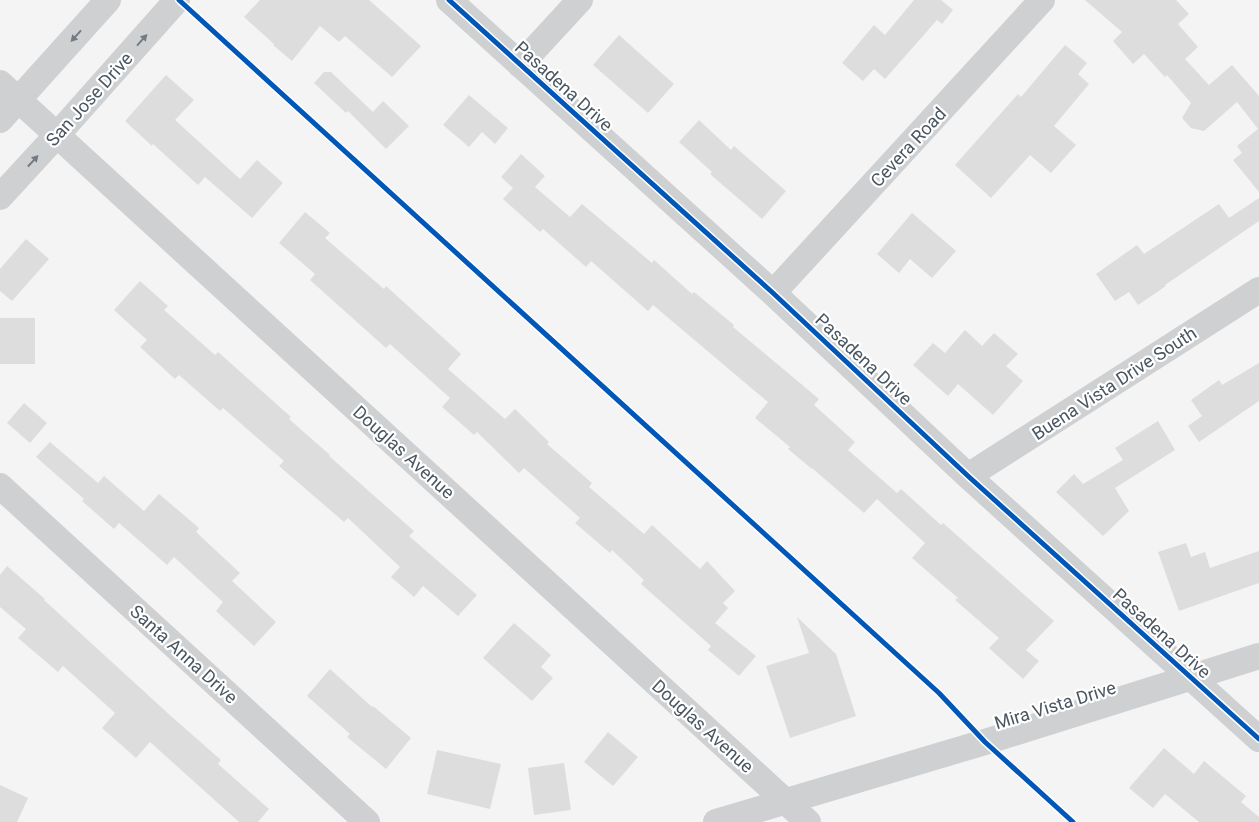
<svg xmlns="http://www.w3.org/2000/svg" width="1259" height="822" viewBox="0 0 1259 822" font-family="Roboto,sans-serif">
<rect width="100%" height="100%" fill="#f4f4f4"/>
<path fill="#ddddde" d="M 260,0 L 369,0 L 421,46 L 392,77 L 345,36 L 339,42 L 320,26 L 292,61 L 273,45 L 274,44 L 244,17 Z
M 914,0 L 941,0 L 953,10 L 942,24 L 937,20 L 885,79 L 874,69 L 863,81 L 842,63 L 874,25 L 885,35 Z
M 1085,0 L 1176,0 L 1189,14 L 1178,24 L 1198,47 L 1185,59 L 1209,85 L 1232,65 L 1259,96 L 1259,192 L 1233,160 L 1242,153 L 1237,146 L 1258,129 L 1237,102 L 1204,131 L 1191,128 L 1182,118 L 1191,103 L 1167,75 L 1165,77 L 1144,54 L 1133,64 L 1113,41 L 1122,32 Z
M 619,35 L 674,84 L 648,113 L 593,65 Z
M 1065,45 L 1087,63 L 1078,74 L 1089,84 L 1054,126 L 1076,145 L 1051,173 L 1030,155 L 991,198 L 955,165 L 1018,94 L 1021,97 Z
M 324,72 L 331,72 L 373,112 L 383,101 L 409,126 L 386,149 L 348,111 L 346,113 L 314,83 Z
M 166,75 L 194,100 L 175,120 L 240,179 L 257,160 L 283,183 L 252,218 L 205,177 L 198,185 L 153,144 L 152,146 L 125,121 Z
M 469,95 L 508,128 L 495,144 L 482,132 L 469,147 L 443,125 Z
M 699,120 L 731,150 L 734,146 L 786,191 L 762,219 L 710,174 L 712,172 L 679,142 Z
M 521,154 L 545,176 L 535,187 L 570,217 L 582,204 L 652,263 L 654,260 L 692,294 L 694,292 L 734,325 L 733,327 L 819,399 L 814,405 L 855,442 L 848,450 L 897,493 L 901,489 L 941,525 L 943,523 L 1054,621 L 1026,650 L 1039,661 L 1023,679 L 989,648 L 999,638 L 955,600 L 958,598 L 912,558 L 925,543 L 877,499 L 864,513 L 812,468 L 812,469 L 788,449 L 790,447 L 755,418 L 768,402 L 653,305 L 648,311 L 591,261 L 586,267 L 543,229 L 540,232 L 503,199 L 513,188 L 501,177 Z
M 1259,198 L 1259,221 L 1165,285 L 1166,286 L 1138,305 L 1129,292 L 1115,301 L 1096,274 L 1137,245 L 1144,254 L 1219,204 L 1229,218 Z
M 305,212 L 330,233 L 325,238 L 384,289 L 386,286 L 461,354 L 448,369 L 505,419 L 515,409 L 549,442 L 547,444 L 592,483 L 589,487 L 644,534 L 652,525 L 700,569 L 707,561 L 735,591 L 723,603 L 728,608 L 715,623 L 756,656 L 739,676 L 708,650 L 711,646 L 641,584 L 644,580 L 612,550 L 610,553 L 575,523 L 580,518 L 524,468 L 519,473 L 477,432 L 474,435 L 442,407 L 450,398 L 390,344 L 386,348 L 310,280 L 315,274 L 279,243 Z
M 912,213 L 956,251 L 932,278 L 910,259 L 899,273 L 877,254 Z
M 26,239 L 49,259 L 12,301 L 0,291 L 0,269 Z
M 140,281 L 168,306 L 164,310 L 215,355 L 218,352 L 291,417 L 289,419 L 330,455 L 329,456 L 414,531 L 409,536 L 477,595 L 458,616 L 423,586 L 414,597 L 391,577 L 400,567 L 348,518 L 344,522 L 279,466 L 284,461 L 223,408 L 220,411 L 179,375 L 175,379 L 140,347 L 147,340 L 114,310 Z
M 0,318 L 35,318 L 35,364 L 0,364 Z
M 965,330 L 982,346 L 994,333 L 1018,354 L 1006,366 L 1023,381 L 993,415 L 958,384 L 948,396 L 913,365 L 933,343 L 945,353 Z
M 1259,363 L 1259,401 L 1199,442 L 1188,426 L 1202,416 L 1191,400 L 1219,380 L 1222,385 Z
M 24,403 L 47,423 L 30,443 L 7,423 Z
M 1158,421 L 1175,450 L 1115,488 L 1129,511 L 1103,536 L 1056,492 L 1074,474 L 1083,484 L 1123,460 L 1115,448 Z
M 50,442 L 98,483 L 104,476 L 144,511 L 159,494 L 199,528 L 196,532 L 240,573 L 232,581 L 276,622 L 254,646 L 216,611 L 223,602 L 174,557 L 167,565 L 119,523 L 114,529 L 82,501 L 84,499 L 36,457 Z
M 1186,543 L 1191,557 L 1205,552 L 1210,568 L 1259,551 L 1259,583 L 1179,611 L 1158,552 Z
M 7,566 L 45,599 L 44,600 L 172,717 L 221,760 L 218,764 L 269,809 L 258,822 L 239,822 L 150,742 L 136,758 L 102,728 L 115,713 L 63,666 L 58,672 L 18,638 L 26,629 L 0,607 L 0,575 Z
M 797,617 L 836,654 L 856,716 L 790,738 L 766,666 L 809,653 Z
M 514,623 L 551,655 L 541,667 L 553,678 L 532,701 L 483,658 Z
M 330,669 L 372,707 L 373,706 L 411,738 L 386,769 L 347,737 L 350,734 L 307,696 Z
M 608,732 L 638,757 L 613,786 L 584,762 Z
M 1164,748 L 1194,774 L 1204,761 L 1246,796 L 1241,802 L 1259,817 L 1259,822 L 1199,822 L 1165,794 L 1153,808 L 1129,788 Z
M 437,750 L 501,764 L 490,809 L 427,794 Z
M 564,763 L 571,810 L 534,815 L 528,768 Z
M 0,785 L 28,798 L 17,822 L 0,822 Z"/>
<g fill="none" stroke-linecap="round" stroke-linejoin="round">
<path stroke="#ced0d2" stroke-width="26" d="M 449,0 L 773,293 L 968,476 L 1259,739
M 520,65 L 580,0
M 0,83 L 808,822
M 0,120 L 108,0
M 0,197 L 57,135 L 177,0
M 773,293 L 1042,0
M 968,476 L 1259,290
M 0,486 L 367,822
M 716,822 L 985,742 L 1259,656"/>
<g stroke="#fff" stroke-width="8">
<path id="cycleway" d="M 179,0 L 939,693 L 985,742 L 1073,822
M 449,0 L 773,293 L 968,476 L 1259,739"/>
</g>
<use href="#cycleway" stroke="#0057b8" stroke-width="5"/>
</g>
<defs><path id="oneway-solid" d="M-6-.8H1V-3.2L6.5 0L1 3.2V.8H-6Z" transform="scale(1.25)"/></defs>
<g fill="#727b83">
<use href="#oneway-solid" transform="translate(76 36) rotate(132)"/>
<use href="#oneway-solid" transform="translate(142 40) rotate(-48)"/>
<use href="#oneway-solid" transform="translate(33 161) rotate(-47)"/>
</g>
<g text-anchor="middle" dominant-baseline="central" stroke-width="4.5" stroke-linejoin="round" paint-order="stroke">
<g font-size="18" fill="#4a5661" stroke="#fff">
<text transform="translate(564 86) rotate(42)">Pasadena Drive</text>
<text transform="translate(89 99) rotate(-48)">San Jose Drive</text>
<text transform="translate(908 147) rotate(-47)">Cevera Road</text>
<text transform="translate(864 359) rotate(43)">Pasadena Drive</text>
<text transform="translate(1114 383) rotate(-33)">Buena Vista Drive South</text>
<text transform="translate(404 452) rotate(42)">Douglas Avenue</text>
<text transform="translate(1162 633) rotate(42)">Pasadena Drive</text>
<text transform="translate(184 654) rotate(42)">Santa Anna Drive</text>
<text transform="translate(1055 705) rotate(-17)">Mira Vista Drive</text>
<text transform="translate(703 726) rotate(42)">Douglas Avenue</text>
</g>
</g>
</svg>
